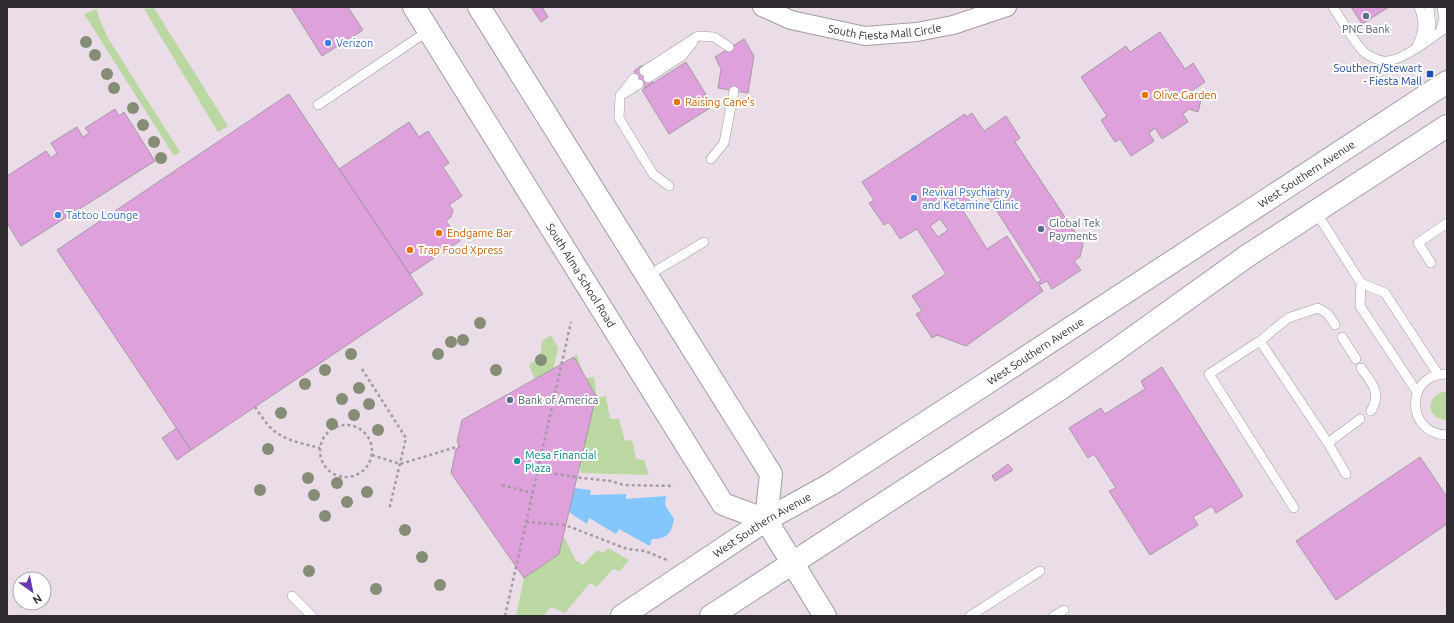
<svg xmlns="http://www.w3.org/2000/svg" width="1454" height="623" viewBox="0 0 1454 623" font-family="Ubuntu,sans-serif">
<rect width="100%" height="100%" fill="#eadde8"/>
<path fill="#bcd8a2" d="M 154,8 L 228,126 L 218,132 L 144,9 Z
M 97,9 L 99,18 L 108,38 L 180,152 L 174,156 L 84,14 Z
M 551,335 L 558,348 L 545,406 L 529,365 L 540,357 L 542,341 Z
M 576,353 L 585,378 L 594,377 L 597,398 L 606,396 L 610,419 L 619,419 L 625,441 L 632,440 L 636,459 L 644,460 L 649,475 L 581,473 L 576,450 L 560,417 Z
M 1443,392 L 1447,392 L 1446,420 C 1427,419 1425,397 1443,392 Z
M 564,537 L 576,561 L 583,565 L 597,550 L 603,553 L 608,548 L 629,560 L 620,571 L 613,569 L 597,587 L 590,583 L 565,613 L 551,607 L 543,616 L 516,616 L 526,568 L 551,555 Z"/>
<path fill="#84c7ff" d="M 566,487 L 591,490 L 590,495 L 626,494 L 626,499 L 666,496 L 665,505 L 674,519 C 672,533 666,540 652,539 L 650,546 L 619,529 L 616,534 L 589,518 L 587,524 L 567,511 Z"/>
<path fill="#dfa1db" stroke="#a69aa5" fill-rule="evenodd" d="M 291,7 L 348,7 L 363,30 L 322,56 Z
M 531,7 L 542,7 L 548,17 L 541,22 Z
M 1351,7 L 1389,7 L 1362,24 Z
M 1160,32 L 1185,69 L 1193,63 L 1205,82 L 1190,92 L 1191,94 L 1202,96 L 1198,112 L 1189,109 L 1183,114 L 1188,122 L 1162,139 L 1155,128 L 1149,133 L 1154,141 L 1131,156 L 1120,139 L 1115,142 L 1101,120 L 1107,116 L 1081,77 L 1126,46 L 1130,52 Z
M 744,39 L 754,56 L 748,93 L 718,88 L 721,69 L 715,57 Z
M 686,62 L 713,106 L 669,134 L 642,90 Z
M 642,65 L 653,83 L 645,88 L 634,71 Z
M 289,94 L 423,294 L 191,450 L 57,250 Z
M 115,109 L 119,116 L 124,112 L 155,161 L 21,246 L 7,223 L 7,176 L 46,151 L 51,158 L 57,153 L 51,143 L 77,127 L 83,137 L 89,133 L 85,128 Z
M 972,113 L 984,131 L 1006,116 L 1020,138 L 1015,142 L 1083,244 L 1080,257 L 1074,261 L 1081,270 L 1052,289 L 1047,281 L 1039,285 L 1043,291 L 966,346 L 937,335 L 932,338 L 916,314 L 922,311 L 912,296 L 946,274 L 917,229 L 900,239 L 889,222 L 884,225 L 869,203 L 874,200 L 862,182 L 965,114 L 967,117 ZM 984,191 L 1041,280 L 1037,283 L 1007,236 L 987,249 L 960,206 ZM 940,219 L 948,230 L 938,237 L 930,226 Z
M 409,122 L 419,137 L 428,131 L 449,163 L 443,167 L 462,196 L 449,205 L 453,210 L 451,217 L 446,221 L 460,241 L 410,274 L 339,169 Z
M 574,357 L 596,396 L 559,554 L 524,578 L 451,473 L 456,449 L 460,446 L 457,442 L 462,420 Z
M 1162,367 L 1243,496 L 1216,513 L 1212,506 L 1193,517 L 1198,525 L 1150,555 L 1109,491 L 1116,488 L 1094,454 L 1088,458 L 1069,428 L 1101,408 L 1105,414 L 1145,389 L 1141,381 Z
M 177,428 L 191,450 L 177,460 L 162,438 Z
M 1420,457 L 1447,497 L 1447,524 L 1336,600 L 1296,541 Z
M 1008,464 L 1013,470 L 995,481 L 992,476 Z"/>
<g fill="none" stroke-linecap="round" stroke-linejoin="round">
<g stroke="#a69aa5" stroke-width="10">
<path id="lane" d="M 1333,7 C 1342,20 1354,43 1365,53 C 1371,57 1381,62 1388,61 C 1405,59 1432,37 1447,27
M 1440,32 L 1444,19 L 1442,7
M 1427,40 L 1431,25 L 1429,7
M 1417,46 C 1424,32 1425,23 1419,7
M 644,71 L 698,36 L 714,37 L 729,47
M 634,78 L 620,96 L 619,118 L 653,174 L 669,186
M 648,78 L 682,56 L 693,42
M 625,93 L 639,84
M 318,105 L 428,31
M 711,159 L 724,143 L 734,91
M 1316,212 L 1361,283 L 1360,306 L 1417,392
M 1431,263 L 1418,243 L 1447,223
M 647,276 L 704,242
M 1361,283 L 1385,293 L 1438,374
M 1342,337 L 1356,359
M 1260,341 L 1288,318 L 1318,308 L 1328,314 L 1335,325
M 1361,368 C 1372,384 1382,392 1371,411
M 1447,374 C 1405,373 1405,434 1447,435
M 1328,443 L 1360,419
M 1294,508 L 1209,374 L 1260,341 L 1328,443 L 1346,474
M 292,596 L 312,616
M 970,616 L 1040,571
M 1054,616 L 1064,610"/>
</g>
<g stroke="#a69aa5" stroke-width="20">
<g id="street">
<path id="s1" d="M 762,7 L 791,20 L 865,36 L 917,32 L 953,25 L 1007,7"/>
</g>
</g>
<g stroke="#a69aa5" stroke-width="24">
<g id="secondary">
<path id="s2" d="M 414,7 L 723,504 L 766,520 L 825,616"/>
<path d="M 479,7 L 771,474 L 766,520"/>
<path id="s3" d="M 622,616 L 766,520 L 831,484 L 996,377 L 1447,82"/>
<path d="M 711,616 L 1060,389 L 1109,355 L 1247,256 L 1447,126"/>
</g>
</g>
<path stroke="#a49aa3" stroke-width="2.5" stroke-dasharray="3 3" stroke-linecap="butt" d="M 362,369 L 406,438 L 389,510
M 255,407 C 260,414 266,424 273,430 C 286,441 304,444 320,448
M320 451a26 26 0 1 1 52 0a26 26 0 1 1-52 0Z
M 372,455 L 400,464 L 460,446
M 537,471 L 582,478 L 611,481 L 624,485 L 674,486
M 502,485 L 532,493
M 526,522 L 565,525 L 627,549 L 645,551 L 667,560
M 505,616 L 571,322"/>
<use href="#lane" stroke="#fff" stroke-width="9"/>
<use href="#street" stroke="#fff" stroke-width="18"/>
<use href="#secondary" stroke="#fff" stroke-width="22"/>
</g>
<g fill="#868d76">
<circle cx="86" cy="42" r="6"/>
<circle cx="95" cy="55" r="6"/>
<circle cx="107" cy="74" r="6"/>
<circle cx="114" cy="88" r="6"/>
<circle cx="133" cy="108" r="6"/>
<circle cx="143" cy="125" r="6"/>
<circle cx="154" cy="142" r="6"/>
<circle cx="161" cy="158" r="6"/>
<circle cx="480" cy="323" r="6"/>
<circle cx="463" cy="340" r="6"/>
<circle cx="451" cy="342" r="6"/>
<circle cx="351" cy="354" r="6"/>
<circle cx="438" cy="354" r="6"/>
<circle cx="541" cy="360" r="6"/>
<circle cx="325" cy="370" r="6"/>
<circle cx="496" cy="370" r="6"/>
<circle cx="305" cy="384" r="6"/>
<circle cx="359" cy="388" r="6"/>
<circle cx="342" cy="399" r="6"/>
<circle cx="369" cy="404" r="6"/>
<circle cx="281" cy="413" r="6"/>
<circle cx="354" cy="415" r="6"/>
<circle cx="332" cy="424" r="6"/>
<circle cx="378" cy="430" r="6"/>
<circle cx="268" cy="449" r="6"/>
<circle cx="308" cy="478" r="6"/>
<circle cx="337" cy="483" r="6"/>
<circle cx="260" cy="490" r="6"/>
<circle cx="367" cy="492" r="6"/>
<circle cx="314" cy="495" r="6"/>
<circle cx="347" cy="502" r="6"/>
<circle cx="325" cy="516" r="6"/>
<circle cx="405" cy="530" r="6"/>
<circle cx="422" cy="557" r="6"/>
<circle cx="309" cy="571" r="6"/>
<circle cx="440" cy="585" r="6"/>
<circle cx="376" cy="589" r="6"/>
</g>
<g fill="#5c6f8a" stroke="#fff" stroke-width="1.5">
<circle cx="1366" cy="16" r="4"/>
<circle cx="1041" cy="229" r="4"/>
<circle cx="510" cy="400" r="4"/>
</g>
<g fill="#3f7fe0" stroke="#fff" stroke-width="1.5">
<circle cx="328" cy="43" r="4"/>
<circle cx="914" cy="198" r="4"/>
<circle cx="58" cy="215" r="4"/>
</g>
<rect fill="#1a4fb4" stroke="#fff" stroke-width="1.5" x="1426" y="70" width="8" height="8" rx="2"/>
<g fill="#e8710a" stroke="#fff" stroke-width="1.5">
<circle cx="1145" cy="95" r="4"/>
<circle cx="677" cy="102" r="4"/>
<circle cx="439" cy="233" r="4"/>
<circle cx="410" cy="250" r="4"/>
</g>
<circle fill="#0f9aa8" stroke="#fff" stroke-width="1.5" cx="517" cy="461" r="4"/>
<g text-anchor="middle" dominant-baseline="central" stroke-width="4" stroke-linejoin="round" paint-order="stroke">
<g font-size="11" fill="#2f2a2f" stroke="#fff">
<text stroke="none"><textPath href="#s1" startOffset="127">South Fiesta Mall Circle</textPath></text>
<text stroke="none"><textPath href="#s3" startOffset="815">West Southern Avenue</textPath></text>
<text stroke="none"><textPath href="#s2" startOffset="316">South Alma School Road</textPath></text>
<text stroke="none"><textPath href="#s3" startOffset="491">West Southern Avenue</textPath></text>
<text stroke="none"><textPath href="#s3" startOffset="167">West Southern Avenue</textPath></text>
</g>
<g font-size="11" fill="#4e5e75" stroke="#fff" text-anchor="start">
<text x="1366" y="29" text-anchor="middle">PNC Bank</text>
<text x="1049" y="223">Global Tek<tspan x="1049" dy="13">Payments</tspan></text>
<text x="518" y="400">Bank of America</text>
</g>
<g font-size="11" fill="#366cbe" stroke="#fff" text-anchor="start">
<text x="336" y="43">Verizon</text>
<text x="922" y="192">Revival Psychiatry<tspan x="922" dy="13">and Ketamine Clinic</tspan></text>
<text x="66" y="215">Tattoo Lounge</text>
</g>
<g font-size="11" fill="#164399" stroke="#fff" text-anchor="end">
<text x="1422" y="68">Southern/Stewart<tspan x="1422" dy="13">- Fiesta Mall</tspan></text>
</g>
<g font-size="11" fill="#c56008" stroke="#fff" text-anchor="start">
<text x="1153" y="95">Olive Garden</text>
<text x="685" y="102">Raising Cane's</text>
<text x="447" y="233">Endgame Bar</text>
<text x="418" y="250">Trap Food Xpress</text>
</g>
<g font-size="11" fill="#0d838f" stroke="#fff" text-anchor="start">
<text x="525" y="455">Mesa Financial<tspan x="525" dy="13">Plaza</tspan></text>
</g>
</g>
<rect width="1454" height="623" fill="none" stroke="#2f2a2f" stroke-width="16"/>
<g transform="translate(32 591) rotate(147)"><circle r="19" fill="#ffffff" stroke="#acaaac"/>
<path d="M0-3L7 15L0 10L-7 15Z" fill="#6837af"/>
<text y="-6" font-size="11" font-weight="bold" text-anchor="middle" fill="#2f2a2f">N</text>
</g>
</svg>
